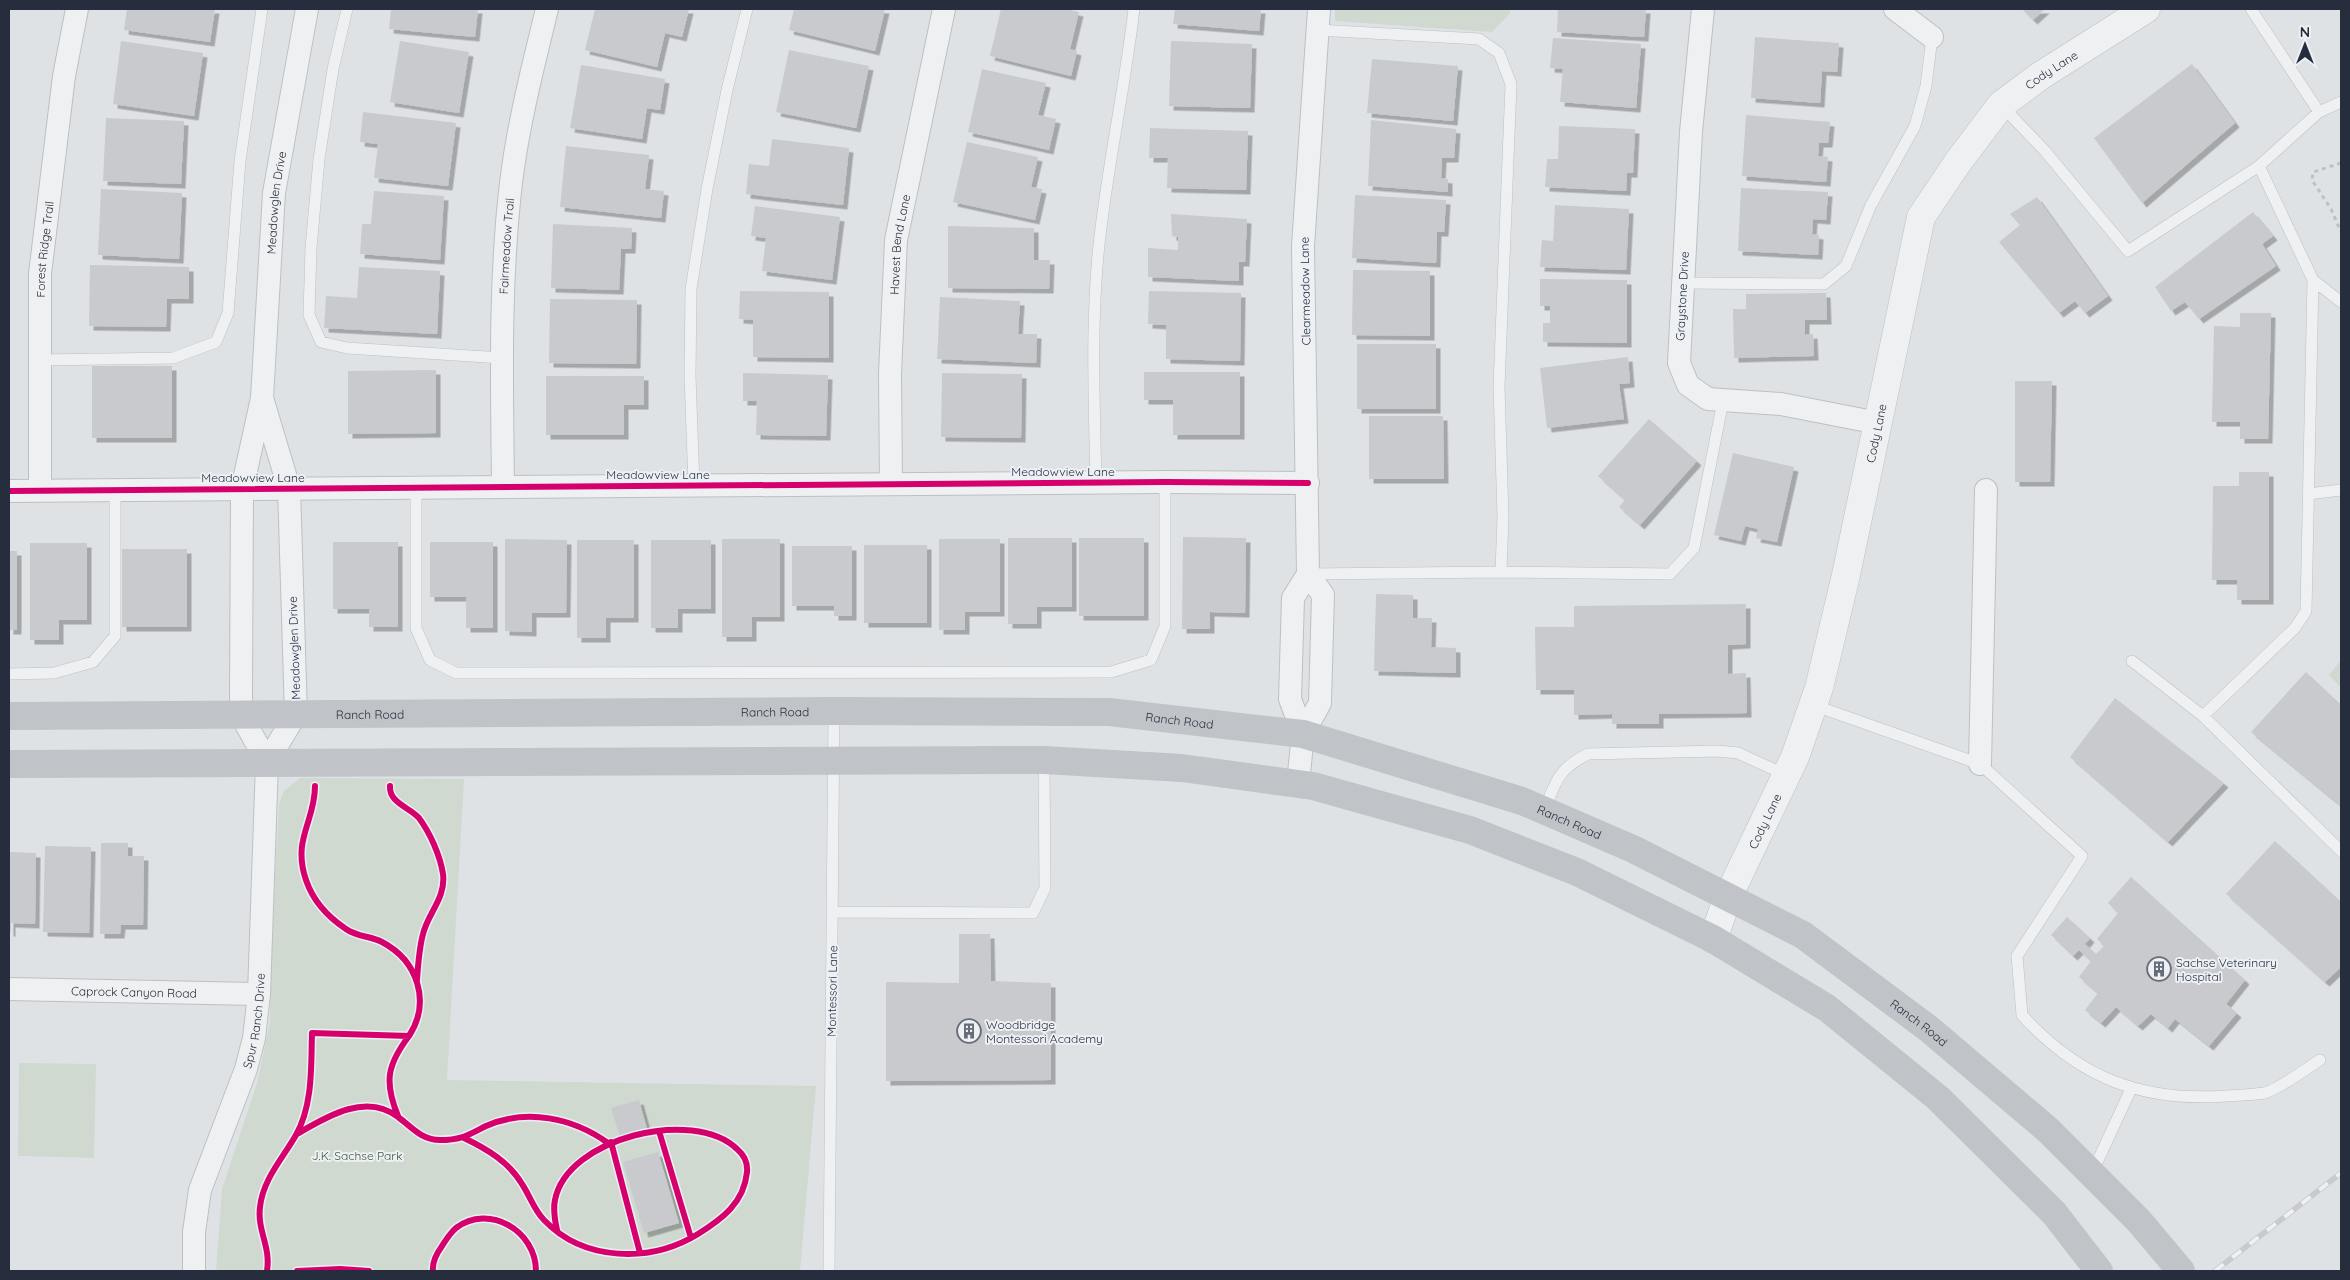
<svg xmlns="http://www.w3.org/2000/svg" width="2350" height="1280" viewBox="0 0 2350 1280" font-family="Quicksand,sans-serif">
<defs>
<filter id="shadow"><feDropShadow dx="4.5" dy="4.5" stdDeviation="0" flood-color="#0004"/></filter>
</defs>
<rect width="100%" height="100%" fill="#dfe2e5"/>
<path fill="#cfd9d0" d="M 1335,9 L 1510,9 L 1510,13 L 1492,32 L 1335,21 Z
M 2341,660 L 2341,688 L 2329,675 Z
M 300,778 L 464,779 L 447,1080 L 816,1086 L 800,1271 L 216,1271 L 222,1189 L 258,1080 L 270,1021 L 271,950 L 279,804 L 284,791 Z
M 19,1063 L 96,1064 L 94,1158 L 18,1156 Z"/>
<path fill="#c8cacd" filter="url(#shadow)" d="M 127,9 L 215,9 L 210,42 L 124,30 Z
M 391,9 L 478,9 L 475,37 L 389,29 Z
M 595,9 L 689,9 L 682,37 L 665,33 L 657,67 L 585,50 Z
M 794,9 L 885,9 L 875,51 L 789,30 Z
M 1001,9 L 1065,9 L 1079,12 L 1070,49 L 1077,51 L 1071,76 L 990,56 Z
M 1175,9 L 1261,9 L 1259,31 L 1173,24 Z
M 1558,9 L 1646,9 L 1644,37 L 1557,32 Z
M 2022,9 L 2045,9 L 2033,20 Z
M 1755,37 L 1839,43 L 1837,72 L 1822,71 L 1820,103 L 1751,98 Z
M 1553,38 L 1641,44 L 1636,108 L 1560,102 L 1563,69 L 1550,68 Z
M 121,41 L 203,53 L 194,116 L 113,104 Z
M 400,41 L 469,52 L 459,113 L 390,102 Z
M 1171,41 L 1252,44 L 1250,108 L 1169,106 Z
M 789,50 L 869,66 L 856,128 L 776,112 Z
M 1372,59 L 1458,66 L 1453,121 L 1367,113 Z
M 2192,64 L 2235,123 L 2142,203 L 2094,138 Z
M 581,65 L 665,79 L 660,110 L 647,108 L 642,139 L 570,128 Z
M 982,69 L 1046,83 L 1038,115 L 1056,119 L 1049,150 L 968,132 Z
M 363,112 L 456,123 L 448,186 L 374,178 L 378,144 L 360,142 Z
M 1746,115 L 1830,122 L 1828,143 L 1819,143 L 1818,156 L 1828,157 L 1826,182 L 1742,176 Z
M 106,118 L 184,121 L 181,184 L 103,181 Z
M 1371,120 L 1456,129 L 1454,158 L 1442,158 L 1441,178 L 1448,179 L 1448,192 L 1368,186 Z
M 1559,126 L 1635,129 L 1633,173 L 1627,173 L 1626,191 L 1545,187 L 1547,159 L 1558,159 Z
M 1150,128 L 1248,131 L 1246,190 L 1167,188 L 1168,158 L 1149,158 Z
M 772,139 L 849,148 L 843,205 L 746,194 L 749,164 L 769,166 Z
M 967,142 L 1038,157 L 1031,187 L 1042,189 L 1035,220 L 953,202 Z
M 566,146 L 649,155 L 645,189 L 664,191 L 661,218 L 560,207 Z
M 1741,188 L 1828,192 L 1826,220 L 1813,219 L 1812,234 L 1819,235 L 1818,255 L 1738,251 Z
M 101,189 L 182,193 L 179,259 L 98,255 Z
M 374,191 L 444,196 L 440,260 L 360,254 L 362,224 L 371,224 Z
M 1355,195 L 1446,200 L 1444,232 L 1437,232 L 1436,263 L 1352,258 Z
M 2037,197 L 2108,296 L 2085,313 L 2075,301 L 2059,313 L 1999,242 L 2020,225 L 2010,214 Z
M 1555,205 L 1629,209 L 1626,270 L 1540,267 L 1542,240 L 1553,241 Z
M 755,206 L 840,217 L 832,280 L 762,271 L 766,238 L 751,236 Z
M 2253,212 L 2273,236 L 2262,244 L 2276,266 L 2199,319 L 2185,302 L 2171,311 L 2155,287 Z
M 1171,214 L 1247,219 L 1245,262 L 1239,262 L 1239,281 L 1148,277 L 1148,248 L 1178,250 L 1178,237 L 1172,236 Z
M 553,224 L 632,228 L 631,249 L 621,249 L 619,290 L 551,288 Z
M 948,226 L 1034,228 L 1034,260 L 1050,260 L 1049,289 L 948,288 Z
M 90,265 L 189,267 L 189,299 L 167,299 L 166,327 L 89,326 Z
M 359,267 L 440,271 L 437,334 L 324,328 L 326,296 L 357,298 Z
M 1353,270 L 1430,271 L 1430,336 L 1352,335 Z
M 1540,279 L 1627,280 L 1627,343 L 1543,342 L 1543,323 L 1550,323 L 1550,306 L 1540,306 Z
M 740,291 L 829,292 L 829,358 L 753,357 L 753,320 L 739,319 Z
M 1149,291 L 1241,293 L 1240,361 L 1166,359 L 1166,325 L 1148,324 Z
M 1826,293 L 1827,320 L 1805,320 L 1805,335 L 1813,334 L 1814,356 L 1734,358 L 1733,309 L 1746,309 L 1746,294 Z
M 940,297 L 1020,301 L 1018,334 L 1037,334 L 1036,363 L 937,359 Z
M 550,299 L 637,300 L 636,364 L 549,363 Z
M 2240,313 L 2271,313 L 2268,439 L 2240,439 L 2240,422 L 2212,422 L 2214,326 L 2240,327 Z
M 1357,344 L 1436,344 L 1436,409 L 1357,409 Z
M 1628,357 L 1630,383 L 1619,384 L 1624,419 L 1547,428 L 1540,368 Z
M 92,366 L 172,366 L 172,438 L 92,438 Z
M 436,370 L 436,433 L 348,434 L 348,371 Z
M 1144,372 L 1240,372 L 1240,435 L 1173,435 L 1173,400 L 1144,400 Z
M 743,373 L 828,375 L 826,436 L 756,435 L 757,401 L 743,401 Z
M 942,373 L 1022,374 L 1021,438 L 941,437 Z
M 546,376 L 644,376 L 644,405 L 624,405 L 624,435 L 546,435 Z
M 2015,381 L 2052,381 L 2050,482 L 2015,482 Z
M 1369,416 L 1443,416 L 1444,479 L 1369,479 Z
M 1649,419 L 1697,461 L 1640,525 L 1619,507 L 1625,500 L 1598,476 Z
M 1733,453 L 1794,467 L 1777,542 L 1756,538 L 1758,529 L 1745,526 L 1741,541 L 1714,535 Z
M 2239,472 L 2269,472 L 2269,600 L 2237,600 L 2237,580 L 2212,580 L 2213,486 L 2239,486 Z
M 1183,537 L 1246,538 L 1245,613 L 1210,612 L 1210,629 L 1182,629 Z
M 1008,538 L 1072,538 L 1072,607 L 1037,607 L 1037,624 L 1008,624 Z
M 1079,538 L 1144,538 L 1144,616 L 1079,616 Z
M 505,539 L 567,540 L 566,613 L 532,613 L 532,632 L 505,631 Z
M 722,539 L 780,539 L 780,617 L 752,617 L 752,637 L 722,637 Z
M 939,539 L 1000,539 L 1000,612 L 965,612 L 965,630 L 939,630 Z
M 577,540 L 634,540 L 634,618 L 606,618 L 606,638 L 577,638 Z
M 651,540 L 711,540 L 711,609 L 678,609 L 678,628 L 651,628 Z
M 333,542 L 398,542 L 398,627 L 369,627 L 369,609 L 333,609 Z
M 430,542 L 493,542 L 493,628 L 466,628 L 466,597 L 430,597 Z
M 30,543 L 87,543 L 87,620 L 59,620 L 59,640 L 30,640 Z
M 864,545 L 927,545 L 927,623 L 864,623 Z
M 792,546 L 852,546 L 852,616 L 834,616 L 834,606 L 792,606 Z
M 122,549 L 187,549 L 187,627 L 122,627 Z
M 9,551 L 17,551 L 17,630 L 9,630 Z
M 1376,594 L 1413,595 L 1413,618 L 1432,618 L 1431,647 L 1456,648 L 1456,673 L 1374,671 Z
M 1746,604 L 1746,644 L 1728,645 L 1728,674 L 1746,673 L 1747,713 L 1659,714 L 1659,724 L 1612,724 L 1612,714 L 1574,715 L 1574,690 L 1536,690 L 1535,627 L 1574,627 L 1574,606 Z
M 2306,672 L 2341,705 L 2341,806 L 2251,732 Z
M 2115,698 L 2224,783 L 2168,842 L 2070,757 Z
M 2275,841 L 2341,902 L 2341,967 L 2325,982 L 2226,894 Z
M 101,843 L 128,843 L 128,856 L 144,856 L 143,925 L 121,925 L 120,934 L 100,934 Z
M 45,846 L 91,847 L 89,933 L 43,932 Z
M 9,852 L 36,853 L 35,924 L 11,923 L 11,932 L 9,932 Z
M 2131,877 L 2245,980 L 2226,1004 L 2237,1013 L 2209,1046 L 2175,1019 L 2168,1028 L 2151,1014 L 2138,1026 L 2116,1007 L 2101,1023 L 2085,1010 L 2098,993 L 2079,977 L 2091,961 L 2079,950 L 2073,956 L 2051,935 L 2067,917 L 2090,938 L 2085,944 L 2096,954 L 2104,946 L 2097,939 L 2118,913 L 2108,903 Z
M 959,934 L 990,934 L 991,981 L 1051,983 L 1051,1080 L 886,1081 L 886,982 L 959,983 Z
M 639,1100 L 647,1129 L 620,1137 L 611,1108 Z
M 658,1152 L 679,1223 L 644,1233 L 623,1162 Z"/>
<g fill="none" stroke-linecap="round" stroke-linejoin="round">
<g stroke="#bdc0c3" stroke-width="12">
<path id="service" d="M 347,9 L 333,69 L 319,159 L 311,248 L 309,315 L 321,342 L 347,348 L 502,358
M 2251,9 L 2319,112
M 2001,105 L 2045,151 L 2128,251 L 2259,166 L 2319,112 L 2341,102
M 2313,280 L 2341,302
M 1683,283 L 1824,284 L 1846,266 L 1871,205 L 1915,126 L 1926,86 L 1932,37
M 40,360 L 173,358 L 216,342 L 228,313 L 240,161 L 262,9
M 1096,482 C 1094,395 1090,306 1102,220 C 1111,149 1126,79 1134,9
M 694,485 L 690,376 L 691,289 L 707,189 L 727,90 L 747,9
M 416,487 L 416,628 L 430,660 L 456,673 L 1111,672 L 1151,660 L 1165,626 L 1165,482
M 2308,494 L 2341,490
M 1501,572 L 1670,574 L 1694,548 L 1723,401
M 1308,574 L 1501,572 L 1503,516 L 1499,386 L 1511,84 L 1499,53 L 1479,39 L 1317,30
M 2132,661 L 2203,716 L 2341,851
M 9,674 L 54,673 L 93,662 L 115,636 L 115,489
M 1813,705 L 1980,764 L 2082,856 L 2017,956 L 2022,1015 C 2079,1078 2142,1102 2226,1096 C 2239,1095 2252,1095 2264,1093 C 2278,1090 2307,1068 2320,1060
M 2203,716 L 2295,628 L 2306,611 L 2313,280 L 2259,166
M 1544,811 C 1556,781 1558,769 1588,754 L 1718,751 L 1738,753 L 1786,775
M 832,912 L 1033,913 L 1045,888 L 1044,760
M 2092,1173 L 2131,1089
M 829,1271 L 834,711"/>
</g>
<g stroke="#bdc0c3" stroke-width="24">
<g id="minor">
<path d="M 1703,9 L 1691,132 L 1679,363 L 1688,385 L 1708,399 L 1781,404 L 1878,423"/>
<path d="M 1895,9 L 1932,37"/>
<path id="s1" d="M 262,398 L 274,193 L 307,9"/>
<path id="s2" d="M 891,484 L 890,374 L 896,240 L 944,9"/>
<path id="s3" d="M 503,487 C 502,386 499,284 511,183 C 518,125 533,66 547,9"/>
<path id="s4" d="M 40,490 L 40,274 L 64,76 L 77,9"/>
<path d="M 9,491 L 1165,482 L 1308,483"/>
<path d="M 1303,734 L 1290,699 L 1293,598 L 1308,574 L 1303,246 L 1319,9"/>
<path d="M 1980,764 L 1986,490"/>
<path d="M 1298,783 L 1303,734 L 1320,703 L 1323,595 L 1308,574"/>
<path id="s5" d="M 9,989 L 259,994"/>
<path id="s6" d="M 194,1271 L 194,1232 L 200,1190 L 246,1069 L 254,1038 L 259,994 L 267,762 L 296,714 L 289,488 L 262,398 L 242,489 L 241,691 L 241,715 L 267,762"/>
</g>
</g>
<g stroke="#bdc0c3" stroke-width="29">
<g id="tertiary">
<path id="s7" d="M 1713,939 L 1728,897 L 1795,757 L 1819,688 L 1846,575 L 1921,217 L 1958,162 L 2001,105 L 2040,76 L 2146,9"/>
</g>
</g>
<path stroke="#bfc0c5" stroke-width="3" stroke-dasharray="4 4" stroke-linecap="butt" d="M 2341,163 L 2313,172 L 2312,180 L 2331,209 L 2341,232"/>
<use href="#service" stroke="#eff0f2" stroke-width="11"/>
<use href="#minor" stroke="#eff0f2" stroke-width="22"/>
<use href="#tertiary" stroke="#eff0f2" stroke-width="28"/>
<g stroke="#c0c3c8" stroke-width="28">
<path id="s8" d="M 9,716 L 834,711 L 1109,712 L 1303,734 L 1522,801 L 1633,849 L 1803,935 L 1929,1029 L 2048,1130 L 2139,1221 L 2181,1271"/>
<path d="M 9,764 L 1044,760 L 1182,768 L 1313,786 L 1470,830 L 1577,872 L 1713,939 L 1827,1008 L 1938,1098 L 2054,1213 L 2099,1271"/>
</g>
<g stroke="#c9cacd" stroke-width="5.5">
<path id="rail" d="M 2215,1271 L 2341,1173"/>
</g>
<use href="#rail" stroke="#edf0f5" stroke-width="4" stroke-dasharray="11" stroke-linecap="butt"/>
<g stroke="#edf0f5" stroke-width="9">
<path id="cycleway" d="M 9,491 L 1165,482 L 1308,483
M 390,786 C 389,803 409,807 419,818 C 430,833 440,855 443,874 C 446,898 428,913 423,934 C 419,949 418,965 417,980
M 398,1116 C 384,1082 387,1065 409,1036
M 659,1131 L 691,1238
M 297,1134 C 326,1117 366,1092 398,1117 C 412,1127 421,1140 440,1140 C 462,1140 468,1135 486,1126 C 527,1108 573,1118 608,1143
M 464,1138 C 487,1149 509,1162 522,1184 C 530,1196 534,1210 544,1220 C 584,1262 651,1263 698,1234 C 722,1219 744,1203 747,1172 C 748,1162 744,1155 737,1149 C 693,1107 567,1138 555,1200 C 553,1209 555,1221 557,1230
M 611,1142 L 640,1253
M 267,1271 C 271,1246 257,1231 260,1207 C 263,1179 283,1158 296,1135 C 313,1105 311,1066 312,1033 L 409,1036 C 431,1002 418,961 382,942 C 371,936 357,937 346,929 C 328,917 313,901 306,880 C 292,839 315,822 315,786
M 297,1271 L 340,1269 L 369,1271
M 433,1271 C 432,1263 437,1253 442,1246 C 446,1240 450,1233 456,1228 C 489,1203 536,1231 536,1271"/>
</g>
<use href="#cycleway" stroke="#d6006c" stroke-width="6"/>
</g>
<defs>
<g id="building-ring" transform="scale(1.25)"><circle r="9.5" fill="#edf0f5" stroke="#676d78" stroke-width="1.5"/><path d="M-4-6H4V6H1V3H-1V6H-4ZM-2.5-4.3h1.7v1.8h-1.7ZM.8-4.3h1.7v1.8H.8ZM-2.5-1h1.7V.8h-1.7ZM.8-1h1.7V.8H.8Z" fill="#676d78"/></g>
</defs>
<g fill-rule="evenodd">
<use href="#building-ring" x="2159" y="969"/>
<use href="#building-ring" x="969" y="1031"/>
</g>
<g text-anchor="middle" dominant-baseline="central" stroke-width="4" stroke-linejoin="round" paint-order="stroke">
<g font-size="12" fill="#262e3e" stroke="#edf0f5">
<text stroke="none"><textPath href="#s7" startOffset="954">Cody Lane</textPath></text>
<text stroke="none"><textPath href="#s1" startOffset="196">Meadowglen Drive</textPath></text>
<text stroke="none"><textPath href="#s2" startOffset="240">Havest Bend Lane</textPath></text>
<text stroke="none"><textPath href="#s3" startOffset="241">Fairmeadow Trail</textPath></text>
<text stroke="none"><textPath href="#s4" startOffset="241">Forest Ridge Trail</textPath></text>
<text transform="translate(1305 291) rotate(-91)">Clearmeadow Lane</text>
<text transform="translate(1682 296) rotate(-87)">Graystone Drive</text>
<text stroke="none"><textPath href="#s7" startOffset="534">Cody Lane</textPath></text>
<text x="1063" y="471">Meadowview Lane</text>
<text x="658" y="474">Meadowview Lane</text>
<text x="253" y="477">Meadowview Lane</text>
<text transform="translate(294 648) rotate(-92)">Meadowglen Drive</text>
<text stroke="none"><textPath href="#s8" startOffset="766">Ranch Road</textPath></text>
<text stroke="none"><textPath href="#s8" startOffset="361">Ranch Road</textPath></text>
<text stroke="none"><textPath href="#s8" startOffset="1171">Ranch Road</textPath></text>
<text stroke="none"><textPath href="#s7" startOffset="129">Cody Lane</textPath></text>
<text stroke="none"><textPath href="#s8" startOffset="1576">Ranch Road</textPath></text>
<text stroke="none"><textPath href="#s5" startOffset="125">Caprock Canyon Road</textPath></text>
<text transform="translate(832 991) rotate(-89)">Montessori Lane</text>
<text stroke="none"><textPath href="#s6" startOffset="260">Spur Ranch Drive</textPath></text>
<text stroke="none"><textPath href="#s8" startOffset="1981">Ranch Road</textPath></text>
</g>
<g font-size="12" fill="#262e3e" stroke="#edf0f5" text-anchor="start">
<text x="2176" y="962">Sachse Veterinary<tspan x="2176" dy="14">Hospital</tspan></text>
<text x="986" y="1024">Woodbridge<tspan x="986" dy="14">Montessori Academy</tspan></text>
</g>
<g font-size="12" fill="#395a34" stroke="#edf0f5">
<text x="357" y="1155">J.K. Sachse Park</text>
</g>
</g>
<rect width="2350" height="1280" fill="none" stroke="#262e3e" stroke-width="20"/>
<g transform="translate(2305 45)" stroke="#edf0f5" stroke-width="4" paint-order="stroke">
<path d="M0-4L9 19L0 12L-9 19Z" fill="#262e3e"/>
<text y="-8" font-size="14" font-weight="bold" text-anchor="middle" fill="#262e3e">N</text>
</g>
</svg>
